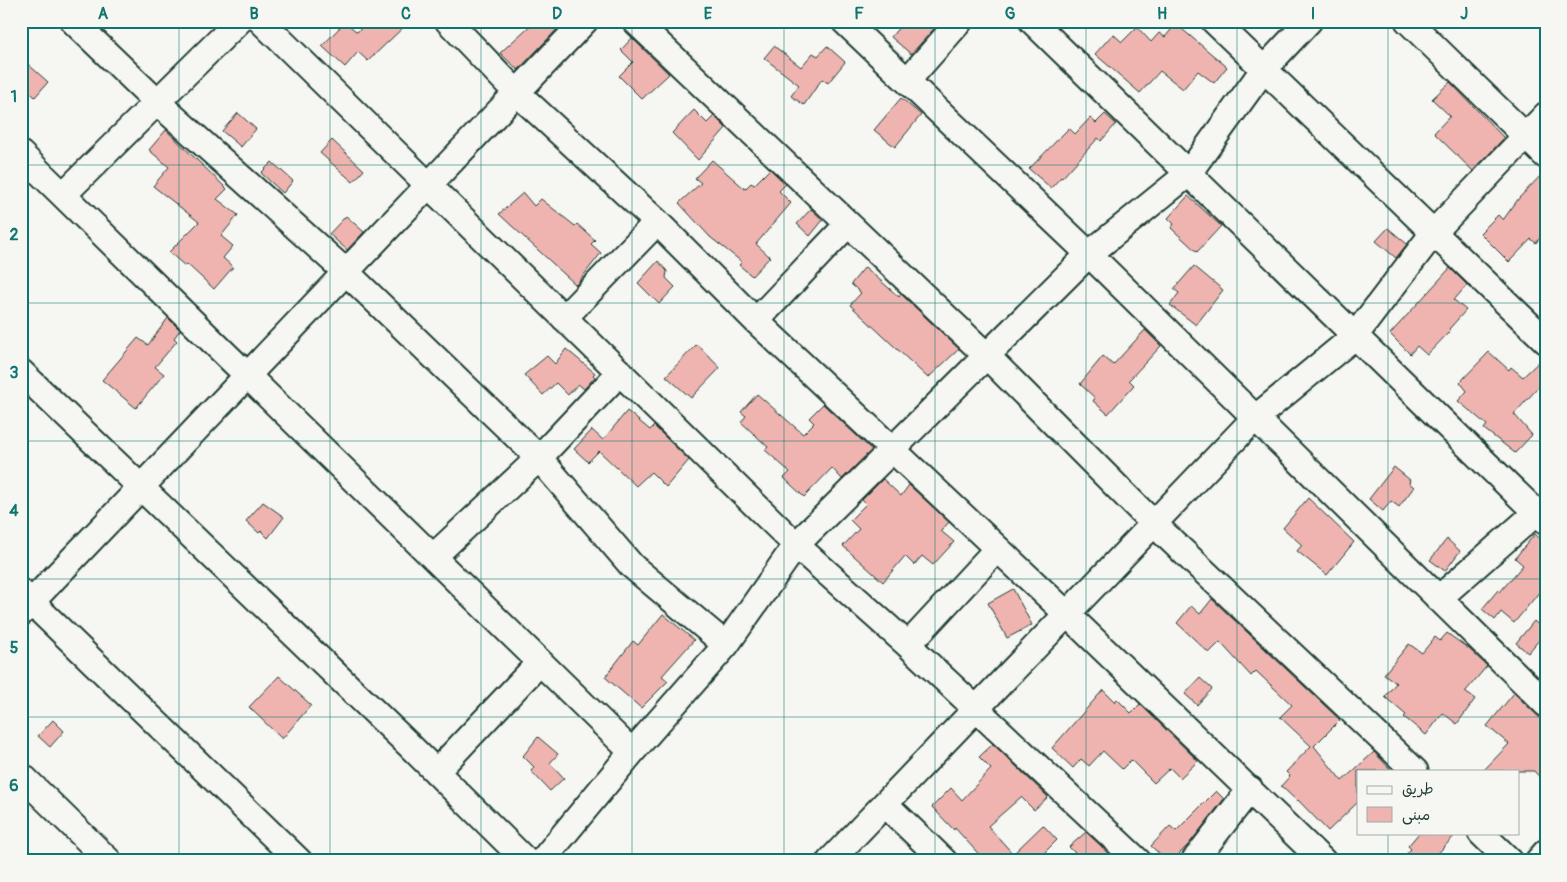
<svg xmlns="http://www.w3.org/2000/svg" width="1567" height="882" viewBox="0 0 1567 882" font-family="Pangolin,'Playpen Sans Arabic',sans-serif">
<rect width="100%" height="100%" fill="#f6f6f2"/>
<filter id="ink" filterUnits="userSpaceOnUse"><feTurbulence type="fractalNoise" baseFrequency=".02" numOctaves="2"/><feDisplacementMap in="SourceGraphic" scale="10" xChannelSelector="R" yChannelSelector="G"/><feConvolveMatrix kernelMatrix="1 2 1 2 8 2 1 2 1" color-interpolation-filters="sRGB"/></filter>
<g filter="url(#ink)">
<path fill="#efb4b0" stroke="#1f3d34" d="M 369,21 L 410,21 L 368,61 L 358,52 L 345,67 L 322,46 L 345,22 L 357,32 Z
M 535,21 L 565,21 L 518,70 L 500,53 Z
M 904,21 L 941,21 L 911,54 L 891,37 Z
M 1176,24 L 1227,67 L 1214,83 L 1198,71 L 1183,89 L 1160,71 L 1140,93 L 1095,54 L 1113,34 L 1122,42 L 1137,27 L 1151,42 L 1159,33 L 1165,37 Z
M 632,38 L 669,74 L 642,99 L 619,76 L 633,62 L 621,50 Z
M 774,46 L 801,67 L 813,53 L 818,56 L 827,46 L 845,62 L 828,83 L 822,79 L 804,105 L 791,96 L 799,85 L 764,58 Z
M 21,58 L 48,82 L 35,97 L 21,84 Z
M 1450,82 L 1504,138 L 1473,171 L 1434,133 L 1450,116 L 1432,99 Z
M 901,98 L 921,115 L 895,147 L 874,130 Z
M 694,110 L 707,123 L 714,116 L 726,128 L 698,160 L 672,133 Z
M 238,113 L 256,129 L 241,147 L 222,131 Z
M 1105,114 L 1116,124 L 1101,141 L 1098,138 L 1062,178 L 1061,177 L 1051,188 L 1029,169 L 1069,128 L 1075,134 L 1090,118 L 1096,123 Z
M 166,130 L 227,189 L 217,199 L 238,215 L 221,236 L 233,246 L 223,258 L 233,267 L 214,289 L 187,264 L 185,266 L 169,252 L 199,222 L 153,186 L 169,167 L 149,150 Z
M 332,140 L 364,170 L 353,182 L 320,153 Z
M 712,160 L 745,189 L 751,183 L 754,185 L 770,169 L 786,184 L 779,191 L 791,203 L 756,244 L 770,257 L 752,276 L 739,265 L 742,262 L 710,237 L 679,203 L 701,183 L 695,178 Z
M 272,162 L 293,181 L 283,193 L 261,173 Z
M 1546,170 L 1546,230 L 1536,243 L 1531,239 L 1509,262 L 1480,233 L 1498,215 L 1503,220 L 1519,198 Z
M 523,193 L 534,206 L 541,199 L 575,226 L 577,224 L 595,240 L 591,244 L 601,253 L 576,285 L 499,214 Z
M 1188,196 L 1221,226 L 1197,252 L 1171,228 L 1174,224 L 1168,218 Z
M 811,209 L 823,220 L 810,236 L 797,224 Z
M 346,216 L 364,232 L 347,250 L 329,234 Z
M 1388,228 L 1407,244 L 1396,258 L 1376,241 Z
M 658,261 L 667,271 L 666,278 L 675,287 L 659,304 L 638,283 Z
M 1194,266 L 1223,290 L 1196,325 L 1170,305 L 1179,293 L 1174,289 Z
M 865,267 L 899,297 L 901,294 L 959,349 L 928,378 L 850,305 L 861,293 L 851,284 Z
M 1450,268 L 1467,285 L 1454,300 L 1466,310 L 1449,329 L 1451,330 L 1427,355 L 1417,346 L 1410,354 L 1390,334 Z
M 168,318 L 180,330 L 174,338 L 177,341 L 155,367 L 164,374 L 136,408 L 102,380 L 138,338 L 148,345 Z
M 1145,330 L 1161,346 L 1129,380 L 1134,385 L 1108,414 L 1093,401 L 1095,398 L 1080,384 L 1103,356 L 1113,365 Z
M 697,344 L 720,368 L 691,398 L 666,376 Z
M 566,349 L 595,373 L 593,375 L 595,377 L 584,389 L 578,384 L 568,395 L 556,383 L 543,395 L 524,375 L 547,356 L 555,364 Z
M 1489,352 L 1509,370 L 1511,367 L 1523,377 L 1546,355 L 1546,379 L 1514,414 L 1532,435 L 1515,453 L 1484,429 L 1487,425 L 1458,401 L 1467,391 L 1460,382 Z
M 757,394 L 803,434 L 814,423 L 809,418 L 823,404 L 872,450 L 842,479 L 832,468 L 804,497 L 784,478 L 790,472 L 765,450 L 768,447 L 741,422 L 746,416 L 741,412 Z
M 627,411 L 650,430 L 654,426 L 689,460 L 666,487 L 651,472 L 636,486 L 599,451 L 588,462 L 574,449 L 592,430 L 603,440 Z
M 1394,467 L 1410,480 L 1409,483 L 1414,487 L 1399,507 L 1391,501 L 1383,511 L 1369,499 Z
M 883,479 L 901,496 L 909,485 L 949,522 L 941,531 L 954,542 L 933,565 L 922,556 L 914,565 L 905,556 L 883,582 L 843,546 L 859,529 L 850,520 L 866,504 L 862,500 Z
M 1308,498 L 1354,542 L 1327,575 L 1297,551 L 1302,545 L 1283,528 Z
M 263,502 L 284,517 L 268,538 L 261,531 L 259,533 L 246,521 Z
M 1535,534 L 1546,544 L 1546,584 L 1514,623 L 1501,612 L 1495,620 L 1482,609 L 1498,590 L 1500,592 L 1523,565 L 1515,558 Z
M 1447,539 L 1460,551 L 1445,571 L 1430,560 Z
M 1013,589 L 1032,625 L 1007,638 L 988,603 Z
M 1212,599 L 1340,720 L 1314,746 L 1342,781 L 1374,752 L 1392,771 L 1358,771 L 1358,802 L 1328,831 L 1298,800 L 1297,801 L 1281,786 L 1290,776 L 1286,772 L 1311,746 L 1280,717 L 1292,705 L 1256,671 L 1251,676 L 1220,642 L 1209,653 L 1177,623 L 1191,606 L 1200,614 Z
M 663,614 L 694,640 L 662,676 L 668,681 L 641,708 L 605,677 L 633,641 L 638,645 Z
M 1534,621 L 1546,632 L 1528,653 L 1516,643 Z
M 1447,633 L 1469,649 L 1487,666 L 1465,692 L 1475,699 L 1457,724 L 1443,713 L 1426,735 L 1404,717 L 1406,715 L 1385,697 L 1396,683 L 1384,674 L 1409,644 L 1422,653 L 1435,637 L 1440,641 Z
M 279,676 L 311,705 L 282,739 L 249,707 Z
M 1200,678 L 1212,689 L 1197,705 L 1185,694 Z
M 1103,690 L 1115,702 L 1117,699 L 1131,713 L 1140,704 L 1198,761 L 1180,778 L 1170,768 L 1154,783 L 1131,760 L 1122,769 L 1103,751 L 1089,766 L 1081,759 L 1073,768 L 1052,748 Z
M 1514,693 L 1546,724 L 1546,784 L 1534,771 L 1483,771 L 1509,744 L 1487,726 Z
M 53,720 L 64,731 L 50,747 L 38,736 Z
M 538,737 L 558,754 L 550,763 L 564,778 L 550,791 L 531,771 L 534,767 L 523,756 Z
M 993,744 L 1048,797 L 1034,810 L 1021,797 L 988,826 L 1013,854 L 1043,825 L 1057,840 L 1036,861 L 985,861 L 955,828 L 954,830 L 932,807 L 951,788 L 962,800 L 991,769 L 979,757 Z
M 1216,791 L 1224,799 L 1189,844 L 1172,861 L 1167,861 L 1151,846 L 1170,826 L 1176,831 Z
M 1086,832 L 1100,845 L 1115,861 L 1083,861 L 1069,847 Z
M 1419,833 L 1457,833 L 1431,861 L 1400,861 L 1411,849 L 1408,846 Z"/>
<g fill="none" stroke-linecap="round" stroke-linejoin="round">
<g stroke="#1f3d34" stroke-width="29">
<path id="minor" d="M 73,21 L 156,101 L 347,273 L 539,458 L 632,566 L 726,645
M 261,21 L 796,545 L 908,645 L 1138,861
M 448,21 L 516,92 L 657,222 L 756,321 L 1067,614 L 1323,861
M 635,21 L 987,356 L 1154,524 L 1415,771
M 844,21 L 1089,254 L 1546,704
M 1032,21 L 1546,522
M 1214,21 L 1546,341
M 1408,21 L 1546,156
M 907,81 L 960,21
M 21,154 L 632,752
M 64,194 L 239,21
M 564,318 L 657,222
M 756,321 L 848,224
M 21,372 L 409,745 L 526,861
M 433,557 L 539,458 L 620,372
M 21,592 L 299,861
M 1438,599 L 1536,513
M 21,613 L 585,21
M 908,645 L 997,549
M 436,772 L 540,662
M 21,775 L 109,861
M 885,804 L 944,861
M 1481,833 L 1510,861
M 542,861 L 632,752 L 726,645 L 796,545 L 1089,254 L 1188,174 L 1263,70 L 1309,21
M 830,861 L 1254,419 L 1354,337 L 1434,232 L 1546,115
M 1194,861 L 1250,789
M 1538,861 L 1546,852"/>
</g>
<use href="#minor" stroke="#f6f6f2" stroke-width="25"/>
</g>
</g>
<path fill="none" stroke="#0f766e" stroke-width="1" stroke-opacity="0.55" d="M 179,21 L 179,861M 330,21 L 330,861M 481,21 L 481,861M 632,21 L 632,861M 784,21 L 784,861M 935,21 L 935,861M 1086,21 L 1086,861M 1237,21 L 1237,861M 1388,21 L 1388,771M 21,165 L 1546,165M 21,303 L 1546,303M 21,441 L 1546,441M 21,579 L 1546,579M 21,717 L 1546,717M 1388,833 L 1388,861"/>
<rect width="1567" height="882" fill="none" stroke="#f6f6f2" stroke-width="55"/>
<rect x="1357" y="770" width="162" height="65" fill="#f6f6f2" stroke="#a0aca6"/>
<rect x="1367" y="786" width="25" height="8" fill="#f6f6f2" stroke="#a0aca6"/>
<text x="1402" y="794" font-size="15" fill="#1f3d34">طريق</text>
<rect x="1367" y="807" width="25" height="15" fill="#efb4b0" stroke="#a0aca6"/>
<text x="1402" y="820" font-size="15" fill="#1f3d34">مبنى</text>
<rect x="28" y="28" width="1512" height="826" fill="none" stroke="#0f766e" stroke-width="2"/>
<g font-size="16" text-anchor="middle" font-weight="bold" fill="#0f766e">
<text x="103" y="19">A</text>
<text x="254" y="19">B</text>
<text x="406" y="19">C</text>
<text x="557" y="19">D</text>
<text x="708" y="19">E</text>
<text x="859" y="19">F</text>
<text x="1010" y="19">G</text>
<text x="1162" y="19">H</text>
<text x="1313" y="19">I</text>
<text x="1464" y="19">J</text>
<text x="14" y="102">1</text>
<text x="14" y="240">2</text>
<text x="14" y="378">3</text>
<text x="14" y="516">4</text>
<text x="14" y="653">5</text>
<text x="14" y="791">6</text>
</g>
</svg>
